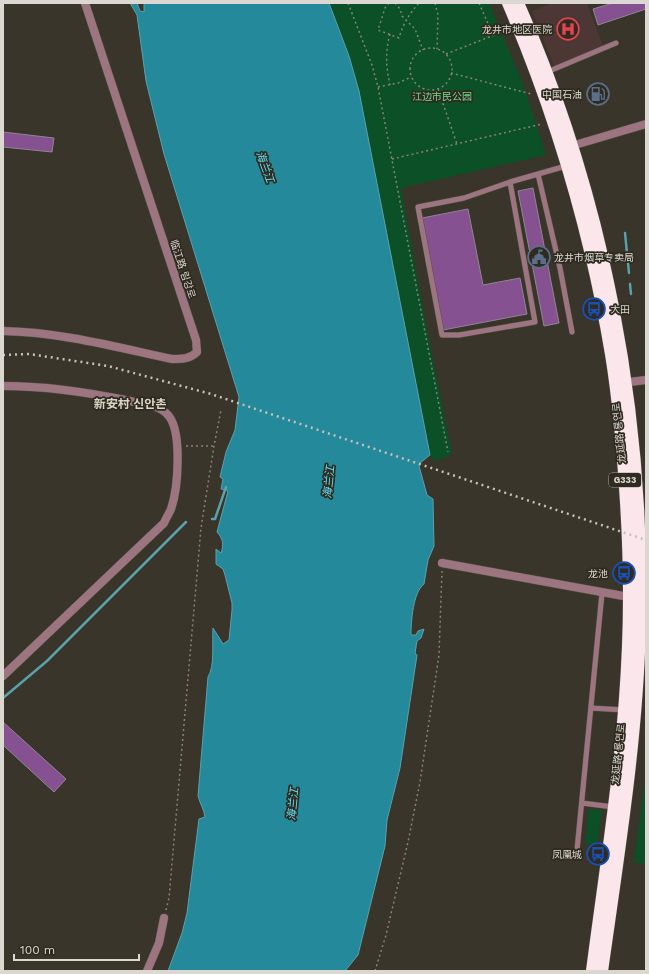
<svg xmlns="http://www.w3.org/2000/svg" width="649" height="974" viewBox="0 0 649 974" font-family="'Work Sans','Noto Sans SC','Noto Sans KR',sans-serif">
<rect width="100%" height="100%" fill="#39352a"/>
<path fill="#4c3735" d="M 553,3 L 587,3 L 603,46 L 554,66 L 532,11 Z"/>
<path fill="#0c5027" d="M 329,3 L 489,3 L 523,84 L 546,155 L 401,188 L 429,340 L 452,453 L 447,457 L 434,461 L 430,455 L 359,91 L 349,56 Z
M 646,772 L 646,865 L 634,862 Z
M 589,809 L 602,810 L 597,845 L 585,844 Z"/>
<path fill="#24899b" stroke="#5ba1ab" d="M 130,3 L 137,3 L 140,11 L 144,12 L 144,3 L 329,3 L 349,56 L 359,91 L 430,455 L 420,463 L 419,466 L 427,495 L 433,499 L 434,546 L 428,560 L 424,584 C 413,592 411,622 411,635 L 416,635 L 418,631 L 424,629 L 421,638 L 417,641 L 415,653 L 417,655 L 400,768 L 387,820 L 385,846 L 358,955 L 345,971 L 168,971 L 182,933 L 187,913 L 199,819 L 205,817 C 204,809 200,804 198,796 L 208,677 C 215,666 212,642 213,628 L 223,644 L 229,640 L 232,610 L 232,603 L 225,575 L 223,569 L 216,564 L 216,549 L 221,553 C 224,544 223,539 217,532 L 228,491 L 221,489 L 223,479 L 220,477 L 226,452 L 235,430 L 239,397 L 164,154 L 146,81 L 137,15 Z"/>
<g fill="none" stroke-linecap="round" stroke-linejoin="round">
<path stroke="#5ba1ab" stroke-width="2.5" d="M 625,233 L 629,273
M 630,284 L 631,294
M 212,519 L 215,519 L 226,487
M 3,698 L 47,661 L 186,522"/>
</g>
<path fill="#865191" stroke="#8f8691" d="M 613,3 L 646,3 L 646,9 L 598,25 L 593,9 Z
M 3,132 L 54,138 L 52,152 L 3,147 Z
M 533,188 L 559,323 L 544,326 L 518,191 Z
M 468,209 L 483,285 L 520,278 L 527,314 L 443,330 L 422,218 Z
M 3,722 L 66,779 L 54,792 L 3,745 Z"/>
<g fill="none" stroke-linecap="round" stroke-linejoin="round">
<g stroke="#565248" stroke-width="6">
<path id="lane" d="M 547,72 L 616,43
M 538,174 L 560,268 L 572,332
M 510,182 L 535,322 L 459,335 L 442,335 L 418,207 L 464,198 L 510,182 L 566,166
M 591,708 L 624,710
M 582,803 L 613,807
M 577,850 L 602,593"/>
</g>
<g stroke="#565248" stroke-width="9">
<path id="street" d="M 568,147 L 646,124
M 3,331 C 60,332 116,347 172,359 C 182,359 190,359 197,352 L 196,340 L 85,3
M 621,383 L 646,380
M 3,386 C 47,386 87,392 130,401 C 142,404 158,405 167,414 C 183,429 178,489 171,509 C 169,514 166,518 164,523 L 3,676
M 442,563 L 629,597
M 147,971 L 159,943 L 164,918"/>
</g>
<g stroke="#565248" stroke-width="13">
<path id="highway" d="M 508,3 C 556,115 591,234 611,354 C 619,403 623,453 626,502 C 629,550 630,598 628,646 C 624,755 606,863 592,971
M 518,3 C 604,197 645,414 640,626 C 637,742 618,857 602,971"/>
</g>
<path stroke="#87837a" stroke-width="1.5" stroke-dasharray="2 3" stroke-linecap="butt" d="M 348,3 L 372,65 L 378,87 L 448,452
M 389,3 L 385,8 L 378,30 L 399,38 C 403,24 409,14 419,3
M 395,3 L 400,9 L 402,16 L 415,29 L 423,50
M 435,3 L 438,15 L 437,49
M 479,3 L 493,35
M 390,34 C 385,52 386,67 390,85
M410 69a21 21 0 1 1 42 0a21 21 0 1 1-42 0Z
M 446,54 L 507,30
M 451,73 L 531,94
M 378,87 L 398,83 L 411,77
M 438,89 L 457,144
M 392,159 L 542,124
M 186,446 L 214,446
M 166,910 L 169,898 L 201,528 L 214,446 L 221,410
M 375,971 L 386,935 L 408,842 L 420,782 L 439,655 L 442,571"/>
<use href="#lane" stroke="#9d7580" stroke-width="5"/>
<use href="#street" stroke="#9d7580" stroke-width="8"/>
<use href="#highway" stroke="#fae6eb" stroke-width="12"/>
<path stroke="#c5c2bb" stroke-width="2.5" stroke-dasharray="2 4" stroke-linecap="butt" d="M 3,355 L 29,354 L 108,366 L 211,394 L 646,540"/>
</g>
<defs>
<g id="hospital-ring" transform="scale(1.15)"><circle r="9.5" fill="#2f2b20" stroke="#e0444e" stroke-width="1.5"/><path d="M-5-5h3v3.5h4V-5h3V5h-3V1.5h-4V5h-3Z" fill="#e0444e"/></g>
<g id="fuel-ring" transform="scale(1.15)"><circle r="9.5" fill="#2f2b20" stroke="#5c6f8a" stroke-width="1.5"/><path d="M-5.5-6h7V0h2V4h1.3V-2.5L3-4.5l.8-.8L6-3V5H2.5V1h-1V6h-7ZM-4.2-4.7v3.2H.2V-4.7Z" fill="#5c6f8a"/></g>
<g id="civic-ring" transform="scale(1.15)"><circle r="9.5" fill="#2f2b20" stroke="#5c6f8a" stroke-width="1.5"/><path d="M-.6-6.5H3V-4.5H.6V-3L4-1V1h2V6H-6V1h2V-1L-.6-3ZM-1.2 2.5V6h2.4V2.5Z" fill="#5c6f8a"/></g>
<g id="bus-ring" transform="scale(1.15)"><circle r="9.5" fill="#2f2b20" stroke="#1a4fb4" stroke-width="1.5"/><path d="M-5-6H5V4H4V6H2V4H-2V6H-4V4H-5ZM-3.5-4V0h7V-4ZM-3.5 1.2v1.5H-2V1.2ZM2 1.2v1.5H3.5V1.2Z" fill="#1a4fb4"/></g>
</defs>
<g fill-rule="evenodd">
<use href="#hospital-ring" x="568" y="29"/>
<use href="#fuel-ring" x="598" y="94"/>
<use href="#civic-ring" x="539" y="257"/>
<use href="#bus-ring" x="594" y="309"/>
<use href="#bus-ring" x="624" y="573"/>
<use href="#bus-ring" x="598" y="854"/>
</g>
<g text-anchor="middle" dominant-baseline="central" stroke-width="3.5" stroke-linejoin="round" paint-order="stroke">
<rect fill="#2f2b20" stroke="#a7a49c" stroke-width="1" x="609" y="473" width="32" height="14" rx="3"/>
<g font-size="9" font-weight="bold" fill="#dbd8d1">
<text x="625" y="480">G333</text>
</g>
<g font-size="10" fill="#dbd8d1" stroke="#2f2b20" text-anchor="end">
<text x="552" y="29">龙井市地区医院</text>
<text x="582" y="94">中国石油</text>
<text x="554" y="257" text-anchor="start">龙井市烟草专卖局</text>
<text x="610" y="309" text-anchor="start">大田</text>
<text x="608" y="573">龙池</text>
<text x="582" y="854">凤凰城</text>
</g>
<g font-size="10" fill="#71d98e" stroke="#2f2b20">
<text x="442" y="96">江边市民公园</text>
</g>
<g font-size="10" fill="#dbd8d1" stroke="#2f2b20">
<text transform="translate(183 269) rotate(72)">临江路 림강로</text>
<text transform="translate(619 433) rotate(-96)">龙延路 룡연로</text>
<text transform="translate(618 754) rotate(-84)">龙延路 룡연로</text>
</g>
<g font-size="11" font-style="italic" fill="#61e0f8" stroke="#2f2b20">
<text transform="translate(265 167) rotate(70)">海兰江</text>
<text transform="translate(329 482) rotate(-84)">海兰江</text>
<text transform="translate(293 804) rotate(-84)">海兰江</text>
</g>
<g font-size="12" font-weight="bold" fill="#dbd5c8" stroke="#2f2b20">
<text x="130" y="404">新安村 신안촌</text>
</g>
</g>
<rect width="649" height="974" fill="none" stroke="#dbd8d1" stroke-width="8"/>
<path d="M14 954v6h125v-6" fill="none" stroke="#dbd8d1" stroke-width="2"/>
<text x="20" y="954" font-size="12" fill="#dbd8d1" stroke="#2f2b20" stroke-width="3" paint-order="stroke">100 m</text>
</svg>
